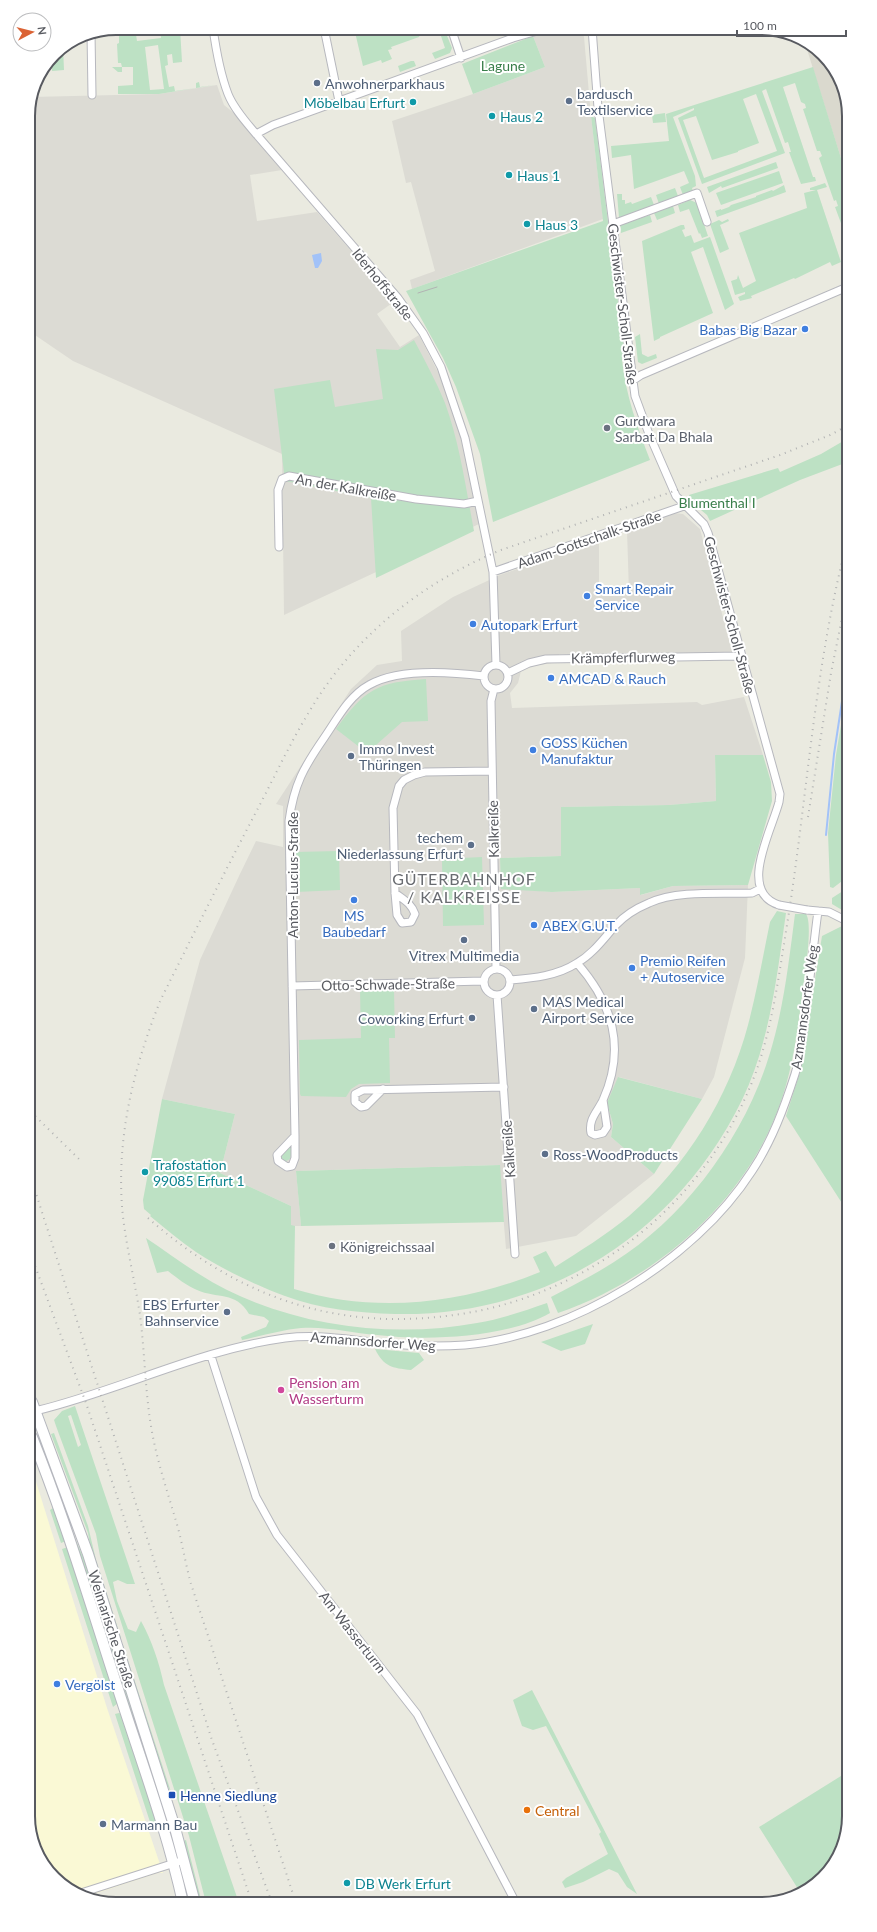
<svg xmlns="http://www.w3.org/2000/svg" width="877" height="1932" viewBox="0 0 877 1932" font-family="Lato,sans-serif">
<rect width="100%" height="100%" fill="#eaeae0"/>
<path fill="#faf9d5" d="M 32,1469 L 107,1708 L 163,1873 L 158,1873 L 88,1896 L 62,1886 L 33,1845 Z"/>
<path fill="#dcdbd4" d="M 564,33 L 579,33 L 583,34 L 584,37 L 591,116 L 603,219 L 412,289 L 410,280 L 435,271 L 411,182 L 406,183 L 392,121 L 473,94 L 545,67 L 533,36 Z
M 217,85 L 224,105 L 234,113 L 282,170 L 250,175 L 257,221 L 317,212 L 395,301 L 377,314 L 400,347 L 419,335 L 444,384 L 461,439 L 479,524 L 284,615 L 282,454 L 73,361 L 29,331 L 28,110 L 31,97 L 159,94 Z
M 673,513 L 683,514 L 700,529 L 732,652 L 559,654 L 559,662 L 533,666 L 521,671 L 518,683 L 510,693 L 512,708 L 697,702 L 702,705 L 744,697 L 763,755 L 715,755 L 716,801 L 669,805 L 561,807 L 561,856 L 500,858 L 501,888 L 552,892 L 640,888 L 641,895 L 673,886 L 748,885 L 745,958 L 714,1077 L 702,1099 L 619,1077 L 607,1103 L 613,1124 L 611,1137 L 654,1174 L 576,1236 L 506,1249 L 499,1165 L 296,1171 L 301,1226 L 291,1226 L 291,1206 L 220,1173 L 235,1114 L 162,1099 L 200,960 L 239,876 L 256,841 L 283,847 L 283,806 L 276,804 L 351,689 L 377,665 L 402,661 L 401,631 L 453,597 L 500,575 L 599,540 L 599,594 L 629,593 L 627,530 Z"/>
<path fill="#dad9ce" d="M 805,43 L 815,46 L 844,87 L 844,168 Z"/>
<path fill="#bde1c4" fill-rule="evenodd" d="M 119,28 L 135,28 L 137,41 L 161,38 L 160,28 L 180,28 L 182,62 L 173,63 L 172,54 L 167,55 L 168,65 L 165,66 L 169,87 L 174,86 L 175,91 L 196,88 L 196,83 L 199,82 L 200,87 L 215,85 L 159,94 L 118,94 L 118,86 L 133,85 L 133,67 L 122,67 L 122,72 L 118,72 L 112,67 L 122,67 L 121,63 L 118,63 L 117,44 L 119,43 ZM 158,45 L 164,89 L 150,90 L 145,47 Z
M 354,28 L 417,28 L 420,35 L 419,37 L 391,47 L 392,49 L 388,50 L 392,59 L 382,63 L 381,60 L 363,66 Z
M 445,31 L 452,48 L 450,53 L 435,59 L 432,53 L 445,48 L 440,33 Z
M 533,36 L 545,67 L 473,94 L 462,64 Z
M 63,47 L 64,70 L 52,71 L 52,57 Z
M 411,61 L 414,61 L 416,66 L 400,72 L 398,66 Z
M 813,67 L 844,168 L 845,234 L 835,207 L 838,206 L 836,200 L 834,201 L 819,158 L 822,156 L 820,151 L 817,151 L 803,109 L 806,108 L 805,104 L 801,102 L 795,83 L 783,87 L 813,177 L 815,177 L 816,181 L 801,184 L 789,152 L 791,152 L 788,142 L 785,143 L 766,89 L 762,91 L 785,153 L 702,184 L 678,118 L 694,110 L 694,108 L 673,117 L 695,176 L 696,186 L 692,188 L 693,191 L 683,195 L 680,187 L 689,183 L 684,171 L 634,189 L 631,155 L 612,158 L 611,146 L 669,141 L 666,114 ZM 756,94 L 777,151 L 704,178 L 683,120 L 696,116 L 712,160 L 738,152 L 738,151 L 759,143 L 743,99 Z
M 665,113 L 666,122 L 653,123 L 652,115 Z
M 591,116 L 595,118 L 625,357 L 622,360 C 626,396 637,426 650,460 L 493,522 L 480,454 L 456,387 L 443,358 L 406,291 L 603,221 Z
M 776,162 L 778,168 L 722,188 L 721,186 L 709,193 L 707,187 Z
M 779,171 L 783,183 L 721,205 L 716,193 Z
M 825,183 L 827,187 L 817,190 L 841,262 L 832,266 L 830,262 L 795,279 L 794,278 L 751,296 L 752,298 L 740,301 L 738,297 L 745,294 L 745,292 L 735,295 L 731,281 L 737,279 L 738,275 L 743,288 L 756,281 L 739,233 L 807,208 L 804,193 L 816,190 L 810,190 L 810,188 Z
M 784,185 L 786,192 L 717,217 L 715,211 L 721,209 L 721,210 L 729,207 L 731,205 L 756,197 L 756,196 L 772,190 L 773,191 Z
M 675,188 L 678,196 L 659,204 L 656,195 Z
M 617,194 L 622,194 L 622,200 L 625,200 L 625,204 L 631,202 L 632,204 L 651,197 L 654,205 L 619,218 Z
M 690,200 L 697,203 L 708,236 L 702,238 L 700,233 L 699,234 L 689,209 L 680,212 L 678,205 Z
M 673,206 L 675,213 L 657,220 L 654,213 Z
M 650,215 L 652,222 L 621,233 L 620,225 Z
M 728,219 L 729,221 L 720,225 L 729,249 L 720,253 L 710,224 L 719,220 L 722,222 Z
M 681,225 L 684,225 L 685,229 L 682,230 L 685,237 L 691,235 L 694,243 L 710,237 L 734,304 L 725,310 L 703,247 L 691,252 L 713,313 L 660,337 L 660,338 L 654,341 L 642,241 Z
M 640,334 L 642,354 L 648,357 L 656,354 L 657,358 L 642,364 L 638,362 L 635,337 Z
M 414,340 C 425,361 436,381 445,403 C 460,444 466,489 474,531 L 376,578 L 371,498 L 285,481 L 274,389 L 330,380 L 335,407 L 383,399 L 376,349 L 398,350 Z
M 845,440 L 845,463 L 800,480 L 710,521 L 707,515 L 690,501 L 689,495 L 778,468 L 780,472 L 821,454 Z
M 426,679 L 428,721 L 402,722 L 367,753 L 336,729 C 364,690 377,682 426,679 Z
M 846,695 L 846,878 L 833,888 L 830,887 L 828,833 L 836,755 Z
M 715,755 L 763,755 L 771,782 L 772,801 L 748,885 L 673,886 L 640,895 L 640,888 L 552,892 L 501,889 L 500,858 L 561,856 L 561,807 L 669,805 L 716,801 Z
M 339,851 L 340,890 L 296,892 L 295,852 Z
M 482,857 L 484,925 L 443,926 L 442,859 Z
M 846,889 L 847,913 L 832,904 L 832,898 Z
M 777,911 L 786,913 C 777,975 770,1042 742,1100 C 676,1235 545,1317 395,1314 C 358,1313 320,1309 285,1296 C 257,1286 220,1268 196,1252 C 180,1241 165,1228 150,1216 L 151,1215 L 144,1209 L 143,1200 L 162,1099 L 235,1114 L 220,1173 L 291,1206 L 291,1225 L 295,1226 L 294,1289 C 376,1314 462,1304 540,1272 L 533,1257 L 546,1251 L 555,1267 C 580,1251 606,1235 629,1216 C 686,1167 729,1097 748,1025 C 757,991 763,956 770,922 Z
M 795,914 L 806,914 C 813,923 805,975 803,988 C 798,1028 793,1069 779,1107 C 744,1203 654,1280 558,1313 L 551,1297 C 572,1286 594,1275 614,1262 C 686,1217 746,1134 770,1053 C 784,1007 789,960 795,914 Z
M 842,926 L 847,929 L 847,1211 L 786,1116 L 800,1072 L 822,936 Z
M 360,989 L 394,989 L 395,1038 L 389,1038 L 390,1083 L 359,1084 L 351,1089 L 346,1097 L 301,1096 L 300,1094 L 299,1040 L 361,1038 Z
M 618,1077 L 702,1099 L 654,1174 L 611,1137 L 613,1124 L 607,1103 Z
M 292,1144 L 293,1147 L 290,1159 L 284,1162 L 280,1156 Z
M 500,1165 L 504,1222 L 301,1226 L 296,1171 Z
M 146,1238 C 164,1250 181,1263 199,1274 C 277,1324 386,1340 477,1323 C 501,1319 524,1311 547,1303 L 550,1313 C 507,1338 426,1341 377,1335 C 352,1333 326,1326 301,1328 C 281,1330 261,1336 242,1340 L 241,1337 L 266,1327 L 269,1321 L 264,1317 L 249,1314 C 236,1291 217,1299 197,1290 C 187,1286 177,1278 168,1271 L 157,1273 Z
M 593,1324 L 585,1344 L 561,1351 L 541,1342 Z
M 375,1349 L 419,1353 L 424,1360 L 411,1370 C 392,1368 384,1367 375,1349 Z
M 75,1406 L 135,1584 L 127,1584 L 118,1580 L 113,1582 L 117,1601 L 128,1629 L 136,1632 L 141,1621 C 152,1641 159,1662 164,1685 L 239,1903 L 206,1903 L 189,1836 L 100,1556 L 96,1534 L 56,1426 L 54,1420 L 62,1411 ZM 71,1415 L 81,1445 L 78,1447 L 68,1416 Z
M 54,1433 L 88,1526 L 96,1560 L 121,1638 L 118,1639 L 91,1552 L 88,1533 L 51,1434 Z
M 37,1438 L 76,1541 L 85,1561 L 174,1839 L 170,1840 Z
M 53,1508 L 66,1541 L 61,1543 L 50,1510 Z
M 68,1547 L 118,1703 L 113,1707 L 62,1549 Z
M 120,1645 L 123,1645 L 171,1792 L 164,1780 Z
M 532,1690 L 547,1719 L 637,1894 L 627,1887 L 618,1873 L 609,1869 L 583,1882 L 565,1888 L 562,1882 L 566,1878 L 608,1854 L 599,1834 L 601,1832 L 546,1726 L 533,1730 L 522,1726 L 513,1700 Z
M 119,1713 L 121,1714 L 156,1821 L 155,1824 L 151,1825 L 115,1714 Z
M 849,1771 L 849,1817 L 831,1870 L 800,1892 L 759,1827 Z
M 186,1840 L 202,1903 L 199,1903 L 183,1841 Z"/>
<path fill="#a2c2f8" d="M 321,253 L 322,261 L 318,268 L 315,268 L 312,255 Z"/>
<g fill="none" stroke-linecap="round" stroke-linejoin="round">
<path stroke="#a2c2f8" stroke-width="2" d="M 826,835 L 834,754 L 846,675"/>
<g stroke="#b7b8be" stroke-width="9">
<path id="street" d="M 213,28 C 216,50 220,73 228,94 C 234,109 246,122 256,134 L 398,298 L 423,333 L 441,367 L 465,438 L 493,572 L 496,665
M 324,28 L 339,101
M 451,28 L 461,58
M 592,28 L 598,108 L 635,396 L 649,434 L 676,496 L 704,524 L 708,533 L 780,794 L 779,802 C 772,830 737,892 779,905
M 91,33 L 92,95
M 256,134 L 273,125 L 513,38 L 548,28
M 613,224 L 697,193 L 707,222
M 632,381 L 641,375 L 845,288
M 279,547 L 278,490 L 282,479 L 289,476 L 416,499 L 464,504 L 478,501
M 493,572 L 684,506
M484 677a12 12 0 1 1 24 0a12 12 0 1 1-24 0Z
M 508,673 L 529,663 L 546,659 L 741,656
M 494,689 L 491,701 L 496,968
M 395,893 C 404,900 411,903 415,914 L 411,922 L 402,923 L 397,915 L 395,893 L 393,808 L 399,786 L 404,780 L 414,775 L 425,772 L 492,771
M 807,910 L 829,912 L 847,921
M 577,963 C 613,1004 626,1048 603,1100 C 598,1111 588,1119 591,1133 L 595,1135 L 603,1133 L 607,1127 L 603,1100
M484 982a13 13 0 1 1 26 0a13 13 0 1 1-26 0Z
M 510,980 C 533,978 557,976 577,963 C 593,954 604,938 616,925 C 625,915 637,908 649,903 C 677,890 721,894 752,893 L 760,889
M 292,986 L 483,981
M 497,995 L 515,1254
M 383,1089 L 366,1106 L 361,1107 L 355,1102 L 355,1094 L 363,1090 L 504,1087
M 295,1136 L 295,1158 L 292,1166 L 287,1167 L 278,1161 L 277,1155 L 295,1136 L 289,821 C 294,784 304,767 324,738 C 337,719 349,696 369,685 C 398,668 452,672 484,676
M 211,1356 L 256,1497 L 277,1535 L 417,1714 L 515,1901
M 35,1411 C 119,1391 198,1350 285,1338 C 317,1334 348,1339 380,1343 C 408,1346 437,1347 465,1345 C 572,1335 694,1261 752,1171 C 772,1141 784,1108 795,1074 C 802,1051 804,1025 807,1001 C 811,971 814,941 818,911
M 81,1893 L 184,1860"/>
</g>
<g stroke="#b5b7be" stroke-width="12">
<path id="secondary" d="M 32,1402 L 88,1554 L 175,1828 L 195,1903
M 32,1437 C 65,1519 90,1603 117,1686 C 140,1758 167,1830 183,1903"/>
</g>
<use href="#street" stroke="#fff" stroke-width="7"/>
<use href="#secondary" stroke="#fff" stroke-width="10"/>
<path stroke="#b2b3b3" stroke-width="1" d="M 418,293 L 437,287"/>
<path stroke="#b2b3b3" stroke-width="2" stroke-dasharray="1 5" stroke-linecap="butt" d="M 808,817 L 831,673 L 846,598
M 31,1112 L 80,1160
M 31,1178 L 212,1740 L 272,1903
M 148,1218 C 239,1298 339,1333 461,1314 C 595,1293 711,1198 757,1069 C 773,1023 779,974 787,925 C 807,800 814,670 846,546
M 31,1255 L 86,1403 L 252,1903
M 296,1903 L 191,1584 C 186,1566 183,1547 178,1528 C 169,1496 158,1465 152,1432 C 145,1393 145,1354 140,1315 C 135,1282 127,1250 123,1217 C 115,1142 133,1068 161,999 C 192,937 223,875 255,814 C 273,780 289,745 309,712 C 353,637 421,583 501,550 L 780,455 L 830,435 L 845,427"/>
<g stroke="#b7b8be" stroke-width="9" stroke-linecap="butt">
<path id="street-bridge" d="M 779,905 L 807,910"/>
</g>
<use href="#street-bridge" stroke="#fff" stroke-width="7"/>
</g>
<g fill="#5c6f8a" stroke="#fff" stroke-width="1.5">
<circle cx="317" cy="83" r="4"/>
<circle cx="569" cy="101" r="4"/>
<circle cx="351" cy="756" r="4"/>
<circle cx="471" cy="845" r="4"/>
<circle cx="464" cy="940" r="4"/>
<circle cx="534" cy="1009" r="4"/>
<circle cx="472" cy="1018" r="4"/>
<circle cx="545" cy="1154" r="4"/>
<circle cx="227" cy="1312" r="4"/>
<circle cx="103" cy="1824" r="4"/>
</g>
<g fill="#0f9aa8" stroke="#fff" stroke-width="1.5">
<circle cx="413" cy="102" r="4"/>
<circle cx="492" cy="116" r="4"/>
<circle cx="509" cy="175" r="4"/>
<circle cx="527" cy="224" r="4"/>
<circle cx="145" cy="1172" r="4"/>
<circle cx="347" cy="1883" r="4"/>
</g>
<g fill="#3f7fe0" stroke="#fff" stroke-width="1.5">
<circle cx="805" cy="329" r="4"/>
<circle cx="587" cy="596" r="4"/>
<circle cx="473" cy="624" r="4"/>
<circle cx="551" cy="678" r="4"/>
<circle cx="533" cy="750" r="4"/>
<circle cx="354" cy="900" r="4"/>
<circle cx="534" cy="925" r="4"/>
<circle cx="632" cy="968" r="4"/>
<circle cx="57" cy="1684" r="4"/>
</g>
<g fill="#6b7280" stroke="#fff" stroke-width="1.5">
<circle cx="607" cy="428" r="4"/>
<circle cx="332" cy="1246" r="4"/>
</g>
<circle fill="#d1479c" stroke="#fff" stroke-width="1.5" cx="281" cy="1390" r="4"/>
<rect fill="#1a4fb4" stroke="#fff" stroke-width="1.5" x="168" y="1791" width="8" height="8" rx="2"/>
<circle fill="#e8710a" stroke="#fff" stroke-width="1.5" cx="527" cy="1810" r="4"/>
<g text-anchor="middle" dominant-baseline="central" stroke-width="4" stroke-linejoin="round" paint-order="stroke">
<g font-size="14" fill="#397e4a" stroke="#fff">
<text x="503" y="65">Lagune</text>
<text x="717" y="502">Blumenthal I</text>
</g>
<g font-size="14" fill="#4e5e75" stroke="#fff" text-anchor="start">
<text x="325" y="83">Anwohnerparkhaus</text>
<text x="577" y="93">bardusch<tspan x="577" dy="16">Textilservice</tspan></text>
<text x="359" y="748">Immo Invest<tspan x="359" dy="16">Thüringen</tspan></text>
<text x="463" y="837" text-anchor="end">techem<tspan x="463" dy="16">Niederlassung Erfurt</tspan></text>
<text x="464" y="955" text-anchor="middle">Vitrex Multimedia</text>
<text x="542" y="1001">MAS Medical<tspan x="542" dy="16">Airport Service</tspan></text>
<text x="464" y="1018" text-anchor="end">Coworking Erfurt</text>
<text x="553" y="1154">Ross-WoodProducts</text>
<text x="219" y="1304" text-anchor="end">EBS Erfurter<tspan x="219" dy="16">Bahnservice</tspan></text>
<text x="111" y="1824">Marmann Bau</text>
</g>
<g font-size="14" fill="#0d838f" stroke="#fff" text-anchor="start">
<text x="405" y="102" text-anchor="end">Möbelbau Erfurt</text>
<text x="500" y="116">Haus 2</text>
<text x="517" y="175">Haus 1</text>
<text x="535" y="224">Haus 3</text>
<text x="153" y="1164">Trafostation<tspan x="153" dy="16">99085 Erfurt 1</tspan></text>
<text x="355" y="1883">DB Werk Erfurt</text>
</g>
<g font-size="14" fill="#585a60" stroke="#fff">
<text transform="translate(383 284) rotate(51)">Iderhoffstraße</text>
<text transform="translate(623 304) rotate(83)">Geschwister-Scholl-Straße</text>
<text transform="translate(346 487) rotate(10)">An der Kalkreiße</text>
<text transform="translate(589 539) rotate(-19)">Adam-Gottschalk-Straße</text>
<text transform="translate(730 615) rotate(75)">Geschwister-Scholl-Straße</text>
<text transform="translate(623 657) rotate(-1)">Krämpferflurweg</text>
<text transform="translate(493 829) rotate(-91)">Kalkreiße</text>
<text transform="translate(292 875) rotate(-90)">Anton-Lucius-Straße</text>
<text transform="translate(388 984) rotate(-1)">Otto-Schwade-Straße</text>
<text transform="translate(804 1007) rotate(-82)">Azmannsdorfer Weg</text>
<text transform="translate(508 1149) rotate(-94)">Kalkreiße</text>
<text transform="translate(373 1341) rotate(4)">Azmannsdorfer Weg</text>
<text transform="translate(112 1629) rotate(72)">Weimarische Straße</text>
<text transform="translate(353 1632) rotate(52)">Am Wasserturm</text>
</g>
<g font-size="14" fill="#366cbe" stroke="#fff" text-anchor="start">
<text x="797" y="329" text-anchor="end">Babas Big Bazar</text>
<text x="595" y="588">Smart Repair<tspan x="595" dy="16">Service</tspan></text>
<text x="481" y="624">Autopark Erfurt</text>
<text x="559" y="678">AMCAD &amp; Rauch</text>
<text x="541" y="742">GOSS Küchen<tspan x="541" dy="16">Manufaktur</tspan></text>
<text x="354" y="915" text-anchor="middle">MS<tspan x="354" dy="16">Baubedarf</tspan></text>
<text x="542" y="925">ABEX G.U.T.</text>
<text x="640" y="960">Premio Reifen<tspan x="640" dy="16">+ Autoservice</tspan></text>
<text x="65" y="1684">Vergölst</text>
</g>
<g font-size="14" fill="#5b616d" stroke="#fff" text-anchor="start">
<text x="615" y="420">Gurdwara<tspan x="615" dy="16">Sarbat Da Bhala</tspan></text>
<text x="340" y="1246">Königreichssaal</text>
</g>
<g font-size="14" fill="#b23c85" stroke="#fff" text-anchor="start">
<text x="289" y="1382">Pension am<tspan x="289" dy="16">Wasserturm</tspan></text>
</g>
<g font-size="14" fill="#164399" stroke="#fff" text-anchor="start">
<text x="180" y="1795">Henne Siedlung</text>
</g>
<g font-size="14" fill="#c56008" stroke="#fff" text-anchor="start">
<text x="535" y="1810">Central</text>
</g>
<g font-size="16" letter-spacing="1" fill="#696c71" stroke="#fff">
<text x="464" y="878">GÜTERBAHNHOF<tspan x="464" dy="18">/ KALKREISSE</tspan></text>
</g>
</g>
<path d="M0 0H877V1932H0ZM116 35H761A81 81 0 0 1 842 116V1816A81 81 0 0 1 761 1897H116A81 81 0 0 1 35 1816V116A81 81 0 0 1 116 35Z" fill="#fff" fill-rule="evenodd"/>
<path fill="none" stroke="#585a60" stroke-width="2" d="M116 35H761A81 81 0 0 1 842 116V1816A81 81 0 0 1 761 1897H116A81 81 0 0 1 35 1816V116A81 81 0 0 1 116 35Z"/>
<g transform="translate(32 32) rotate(83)"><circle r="19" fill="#ffffff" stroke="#bcbdbf"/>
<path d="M0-3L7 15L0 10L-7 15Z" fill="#db6335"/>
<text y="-6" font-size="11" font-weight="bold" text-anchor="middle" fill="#585a60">N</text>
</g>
<path d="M737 30v6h109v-6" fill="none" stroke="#585a60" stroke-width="2"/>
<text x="743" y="30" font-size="12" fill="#585a60" stroke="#ffffff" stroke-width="3" paint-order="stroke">100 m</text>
</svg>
